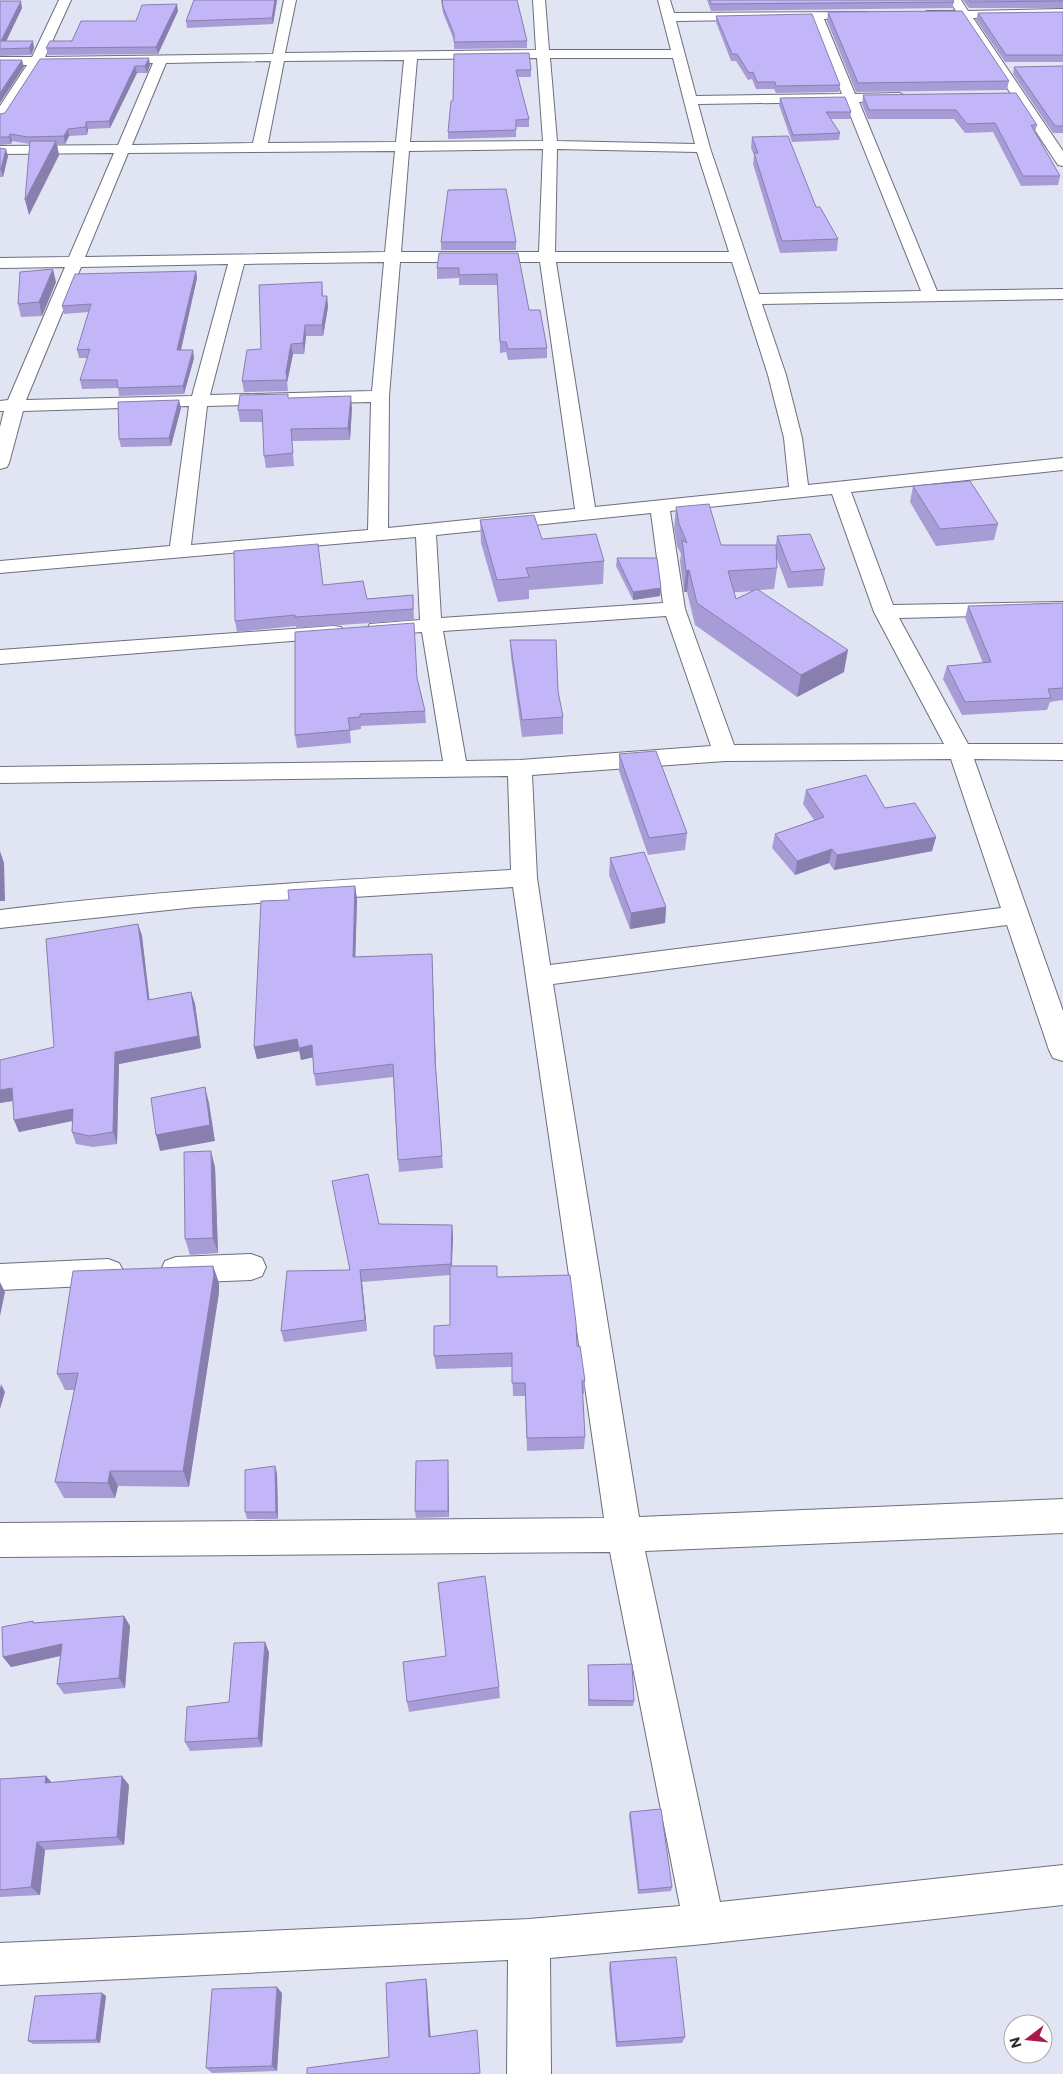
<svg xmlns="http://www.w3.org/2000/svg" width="1063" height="2074" viewBox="0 0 1063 2074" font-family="Commissioner,sans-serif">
<rect width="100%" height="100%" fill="#e1e5f3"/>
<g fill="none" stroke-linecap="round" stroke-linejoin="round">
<g stroke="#6c6f7c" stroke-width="2">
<path id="street" d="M 59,0 L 71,0 L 45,57 L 273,54 L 284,0 L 296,0 L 285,53 L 536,50 L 533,0 L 545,0 L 549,50 L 671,50 L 658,0 L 670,0 L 674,13 L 868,12 L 870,15 L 864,19 L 824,19 L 855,94 L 900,93 L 907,97 L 900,101 L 859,102 L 937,291 L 1063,289 L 1063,299 L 762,304 L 786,375 L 802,438 L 808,485 L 1063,458 L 1063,470 L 851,492 L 893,605 L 1063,602 L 1063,614 L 899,618 L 968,744 L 1063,744 L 1063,760 L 974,759 L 1063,1011 L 1063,1061 L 1053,1058 L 1049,1050 L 1007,925 L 553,984 L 639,1517 L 1063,1499 L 1063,1533 L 645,1551 L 720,1902 L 1063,1865 L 1063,1905 L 704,1944 L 550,1958 L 551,2074 L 507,2074 L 508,1960 L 0,1985 L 0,1943 L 529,1919 L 680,1906 L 610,1552 L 0,1557 L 0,1523 L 604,1518 L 513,887 L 196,907 L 0,928 L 0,910 C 170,889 340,880 511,870 L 508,776 L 0,783 L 0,767 L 443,761 L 422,632 L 378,635 L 370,634 L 367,629 L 370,624 L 420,620 L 416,537 L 0,573 L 0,561 L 170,546 L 189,406 L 23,411 L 9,463 L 7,467 L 0,469 L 0,427 L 4,411 L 0,411 L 0,401 L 8,400 L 65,267 L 0,268 L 0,258 L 69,257 L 114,153 L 0,154 L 0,146 L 118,145 L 153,63 L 40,64 L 5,119 L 0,120 L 0,106 L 27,65 L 0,65 L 0,57 L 32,57 ZM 812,19 L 842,94 L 696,96 L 676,21 ZM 537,58 L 543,141 L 410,142 L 417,59 ZM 550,58 L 673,58 L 695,144 L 557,141 ZM 404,60 L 396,142 L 268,143 L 284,61 ZM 271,61 L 253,143 L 132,145 L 166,63 ZM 845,102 L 921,291 L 759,294 L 710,148 L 698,104 ZM 543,149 L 539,252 L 401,252 L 409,151 ZM 557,149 L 697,152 L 729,252 L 555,252 ZM 395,151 L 385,252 L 85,257 L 128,153 ZM 384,262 L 372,391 L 210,395 L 244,264 ZM 400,262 L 540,262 L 575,509 L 388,528 L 389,396 ZM 556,262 L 732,262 L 768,375 L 784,438 L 789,487 L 595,507 ZM 228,264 L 192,396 L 26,400 L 81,267 ZM 371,402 L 368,530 L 191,545 L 207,406 ZM 832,494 L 874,612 L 944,744 L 734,745 L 685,609 L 670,511 ZM 651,513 L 663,603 L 441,618 L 436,535 ZM 666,616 L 711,746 L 520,760 L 466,761 L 443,631 ZM 951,759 L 1001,908 L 550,965 L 537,878 L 532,775 L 725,761 Z
M 953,0 L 961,0 L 968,11 L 1063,9 L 1063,17 L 973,18 L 1063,151 L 1063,166 L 1058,165 L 1056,162 L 961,18 L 927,19 L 921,15 L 927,11 L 956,11 L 951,3 Z
M 333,626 L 341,627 L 344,632 L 341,637 L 0,664 L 0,650 Z
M 251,1254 L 262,1258 L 266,1267 L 262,1276 L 251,1280 L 176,1283 L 165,1279 L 161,1270 L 165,1261 L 176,1257 Z
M 108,1259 L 119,1263 L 124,1272 L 119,1281 L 108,1285 L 0,1290 L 0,1264 Z"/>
</g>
<use href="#street" fill="#fff" fill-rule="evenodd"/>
</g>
<path fill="#a79cd5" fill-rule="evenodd" d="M 194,0 L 277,0 L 273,24 L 187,28 L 186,21 Z
M 441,0 L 517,0 L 527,41 L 527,48 L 454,49 L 454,40 L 443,13 Z
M 707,0 L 953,0 L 954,2 L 952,8 L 711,11 Z
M 963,0 L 1063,0 L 1063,8 L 969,8 Z
M 0,1 L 22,8 L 6,41 L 34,48 L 31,55 L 0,56 Z
M 178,11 L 158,54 L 48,55 L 46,48 L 136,21 Z
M 828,12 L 1009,81 L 1007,90 L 856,92 L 827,21 Z
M 1063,12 L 1063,62 L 1005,62 L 976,20 L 978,13 Z
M 716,16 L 840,85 L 839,92 L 776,93 L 774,89 L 756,89 L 752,79 L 748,80 L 736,61 L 731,61 L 716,22 Z
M 454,54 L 531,70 L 531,77 L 518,77 L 529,119 L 529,127 L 516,127 L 516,137 L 448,139 L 448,132 L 453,101 Z
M 40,59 L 150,65 L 147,73 L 137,73 L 110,128 L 88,129 L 87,135 L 69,136 L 65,144 L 57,144 L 59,155 L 29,215 L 30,144 L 12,141 L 11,144 L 0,145 L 0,114 L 5,113 Z
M 1063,66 L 1063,133 L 1053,133 L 1013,74 L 1014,67 Z
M 1016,93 L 1037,125 L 1035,132 L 1060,176 L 1058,185 L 1021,186 L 993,132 L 965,133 L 954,119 L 868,119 L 862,104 L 863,95 Z
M 780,98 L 851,112 L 850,119 L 830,119 L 840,133 L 839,140 L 792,142 L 779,105 Z
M 752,137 L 816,207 L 838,239 L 837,251 L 780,253 L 753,164 L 754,155 L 751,148 Z
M 0,148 L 8,156 L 3,177 L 0,177 Z
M 441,242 L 516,242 L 516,250 L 441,250 Z
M 518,253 L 529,310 L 547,348 L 547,358 L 508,360 L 506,352 L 500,353 L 498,285 L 459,285 L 459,278 L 437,279 L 437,268 Z
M 196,271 L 197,278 L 181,350 L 194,358 L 184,394 L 119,396 L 118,388 L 82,389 L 80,380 L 88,358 L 79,358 L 77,350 L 89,312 L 64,314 L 62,306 Z
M 56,282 L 42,316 L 21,317 L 18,304 Z
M 322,282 L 323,296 L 327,296 L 328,307 L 323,336 L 306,336 L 304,354 L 293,354 L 287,383 L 288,391 L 244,392 L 242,381 L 261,349 Z
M 288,398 L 352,408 L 350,440 L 292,441 L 294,466 L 266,468 L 264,456 L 263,422 L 240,422 L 238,410 Z
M 181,408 L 171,446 L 121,447 L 119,439 Z
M 913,486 L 998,524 L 994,540 L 936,546 L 910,502 Z
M 676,507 L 721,545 L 776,545 L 777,536 L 825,569 L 823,586 L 788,588 L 777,559 L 777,568 L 774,589 L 759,590 L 844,672 L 797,697 L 695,625 L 687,592 L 684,592 L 680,561 L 681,554 L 677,546 L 674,528 ZM 753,591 L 736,599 L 734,592 L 740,592 Z
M 480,520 L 542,539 L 604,561 L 603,584 L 529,590 L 529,599 L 498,602 L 481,543 Z
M 617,558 L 660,596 L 633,600 L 616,566 Z
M 323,585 L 367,599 L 413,595 L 414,620 L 296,628 L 296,626 L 237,632 L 235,621 Z
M 1063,603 L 1063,700 L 1050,702 L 1047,710 L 962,715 L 943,679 L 947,666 L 983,663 L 965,618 L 968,606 Z
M 510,640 L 558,691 L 563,717 L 563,734 L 522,737 L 511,657 Z
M 417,679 L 425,711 L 426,723 L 361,726 L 361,729 L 350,731 L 351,743 L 297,748 L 295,735 Z
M 619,754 L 687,833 L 685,850 L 648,855 L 619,771 Z
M 806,790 L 885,808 L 936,837 L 932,851 L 834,870 L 829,863 L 795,875 L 772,848 L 775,834 L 814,820 L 803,804 Z
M 610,858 L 666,907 L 665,923 L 630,929 L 609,875 Z
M 355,886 L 357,899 L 355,957 L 432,954 L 436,1072 L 443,1168 L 399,1172 L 398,1160 L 393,1077 L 316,1086 L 314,1074 L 313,1057 L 301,1060 L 299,1051 L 257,1059 L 254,1047 L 289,900 Z
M 138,924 L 142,936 L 149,1000 L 191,992 L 195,1004 L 201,1048 L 119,1064 L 117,1144 L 93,1147 L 76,1144 L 72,1132 L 72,1121 L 19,1132 L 14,1120 L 13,1101 L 0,1103 L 54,1047 Z
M 215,1167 L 218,1253 L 190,1255 L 185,1239 Z
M 379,1224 L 452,1225 L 453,1237 L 452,1266 L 497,1277 L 577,1346 L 585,1381 L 584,1394 L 582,1394 L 585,1437 L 584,1449 L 527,1451 L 525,1396 L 513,1396 L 512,1367 L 436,1369 L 434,1356 L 450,1325 L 450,1275 L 362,1282 L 367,1331 L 284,1342 L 281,1331 L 349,1270 Z
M 213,1266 L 219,1283 L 219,1292 L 189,1487 L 118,1486 L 115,1498 L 64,1498 L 55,1482 L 74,1390 L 65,1390 L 57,1374 Z
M 448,1460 L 449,1517 L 416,1518 L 415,1511 Z
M 277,1473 L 278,1519 L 247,1519 L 245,1512 Z
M 124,1616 L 130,1626 L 125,1688 L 64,1694 L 57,1684 L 60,1656 L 11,1667 L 3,1657 L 35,1623 Z
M 269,1652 L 262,1747 L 190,1751 L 185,1742 L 229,1702 Z
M 446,1656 L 499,1687 L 500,1698 L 409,1712 L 407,1702 Z
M 588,1665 L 634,1701 L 633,1706 L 588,1706 Z
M 46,1776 L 52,1783 L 129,1785 L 124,1845 L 45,1850 L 40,1895 L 0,1897 L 0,1779 Z
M 630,1812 L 672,1887 L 671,1891 L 638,1894 L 629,1816 Z
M 610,1962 L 685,2037 L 682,2043 L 616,2047 L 609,1969 Z
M 102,1993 L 106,1996 L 100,2043 L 33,2044 L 28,2041 Z
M 282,1993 L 277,2071 L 212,2073 L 206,2068 Z"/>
<path fill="#887fae" d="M 275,0 L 277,0 L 273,24 L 272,18 Z
M 21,1 L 22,8 L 3,48 L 1,41 Z
M 177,4 L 178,11 L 158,54 L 156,47 Z
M 33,41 L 34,48 L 31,55 L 29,48 Z
M 149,58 L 150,65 L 147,73 L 145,66 Z
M 22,60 L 24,67 L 0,103 L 0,93 Z
M 135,66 L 137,73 L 110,128 L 109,121 Z
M 86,122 L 88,129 L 87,135 L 86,127 Z
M 68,129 L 69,136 L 65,144 L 64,136 Z
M 10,134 L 12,141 L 11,144 L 9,137 Z
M 56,141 L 59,155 L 29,215 L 25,200 Z
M 6,149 L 8,156 L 3,177 L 1,169 Z
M 53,269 L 56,282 L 42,316 L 39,302 Z
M 196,271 L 197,278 L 179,358 L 177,350 Z
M 327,296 L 328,307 L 323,336 L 322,325 Z
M 305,325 L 306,336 L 304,354 L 303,343 Z
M 291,344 L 293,354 L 287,383 L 288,391 L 286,372 Z
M 193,350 L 194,358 L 184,394 L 183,386 Z
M 351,396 L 352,408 L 350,440 L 348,428 Z
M 179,400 L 181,408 L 171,446 L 169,438 Z
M 689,570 L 687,592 L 684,592 L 686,571 Z
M 661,588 L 660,596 L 633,600 L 633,592 Z
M 848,650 L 844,672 L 797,697 L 801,675 Z
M 936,837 L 932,851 L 834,870 L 837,855 Z
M 832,849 L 829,863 L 795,875 L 797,861 Z
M 0,851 L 4,863 L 5,901 L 0,901 Z
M 355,886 L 357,899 L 355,970 L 353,957 Z
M 666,907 L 665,923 L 630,929 L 631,913 Z
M 138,924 L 142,936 L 151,1012 L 148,1000 Z
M 432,954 L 436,1072 L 443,1168 L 435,1059 Z
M 191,992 L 195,1004 L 201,1048 L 119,1064 L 117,1144 L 113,1132 L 115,1052 Z
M 297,1039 L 299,1051 L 257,1059 L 254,1047 Z
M 312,1045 L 314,1057 L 301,1060 L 299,1048 Z
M 205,1087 L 209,1103 L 215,1141 L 160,1151 L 156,1135 Z
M 12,1088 L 17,1100 L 0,1103 L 0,1090 Z
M 73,1109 L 77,1120 L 19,1132 L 14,1120 Z
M 211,1151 L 215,1167 L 218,1253 L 213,1238 Z
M 452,1225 L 453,1237 L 451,1275 L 451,1264 Z
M 213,1266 L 219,1283 L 219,1292 L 189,1487 L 183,1471 Z
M 360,1270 L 362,1282 L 367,1331 L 365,1320 Z
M 0,1282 L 5,1292 L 0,1316 Z
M 1,1384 L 5,1392 L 0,1409 L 0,1389 Z
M 448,1460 L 448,1467 L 449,1517 L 448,1511 Z
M 275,1466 L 277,1473 L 278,1519 L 276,1512 Z
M 110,1471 L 118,1486 L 115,1498 L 108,1483 Z
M 124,1616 L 130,1626 L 125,1688 L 119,1678 Z
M 265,1642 L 269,1652 L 262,1747 L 258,1738 Z
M 62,1644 L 69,1654 L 11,1667 L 3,1657 Z
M 46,1776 L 54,1785 L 45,1783 Z
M 122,1776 L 129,1785 L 124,1845 L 117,1837 Z
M 37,1842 L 45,1850 L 40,1895 L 31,1887 Z
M 426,1979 L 427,1984 L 431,2042 L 429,2037 Z
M 277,1987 L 282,1993 L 277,2071 L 272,2066 Z
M 102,1993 L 106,1996 L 100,2043 L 96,2040 Z"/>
<path fill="#c2b5f8" stroke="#887fae" d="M 194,0 L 275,0 L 272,18 L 186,21 Z
M 442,0 L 517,0 L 527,41 L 454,42 L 454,34 L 443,7 Z
M 710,0 L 953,0 L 954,2 L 711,4 Z
M 969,0 L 1063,0 L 1063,1 L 970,2 Z
M 0,1 L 21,1 L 1,41 L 33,41 L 29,48 L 0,49 Z
M 177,4 L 156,47 L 46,48 L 50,41 L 72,41 L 81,21 L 136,21 L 142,5 Z
M 962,11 L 1009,81 L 858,83 L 828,12 Z
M 1063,12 L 1063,55 L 1006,55 L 978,13 Z
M 812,14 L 840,85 L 776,86 L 775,82 L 757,82 L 753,72 L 749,73 L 737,54 L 732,54 L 716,16 Z
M 529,53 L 531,70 L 516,70 L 529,119 L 516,120 L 516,130 L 448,132 L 451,101 L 453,101 L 454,54 Z
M 149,58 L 145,66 L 135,66 L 109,121 L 86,122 L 86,127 L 68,129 L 64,136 L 28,137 L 10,134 L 9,137 L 0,137 L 0,114 L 5,113 L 40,59 Z
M 0,60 L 22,60 L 0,93 Z
M 1063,66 L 1063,126 L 1055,126 L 1014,67 Z
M 1016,93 L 1037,125 L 1031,125 L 1060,176 L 1023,176 L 995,123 L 967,124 L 956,110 L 869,110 L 863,95 Z
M 845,97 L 851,112 L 826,112 L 840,133 L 793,135 L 780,98 Z
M 788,136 L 816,207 L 820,207 L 838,239 L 782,241 L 754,153 L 758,153 L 752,137 Z
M 30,141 L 56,141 L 25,200 Z
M 0,148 L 6,149 L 1,169 L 0,169 Z
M 506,189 L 516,242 L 441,242 L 448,190 Z
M 439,253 L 518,253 L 529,310 L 540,310 L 547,348 L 508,349 L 506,342 L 500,342 L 497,274 L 459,275 L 459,268 L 437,268 Z
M 53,269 L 39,302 L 18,304 L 20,272 Z
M 196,271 L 177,350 L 193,350 L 183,386 L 118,388 L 117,380 L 80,380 L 90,349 L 77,350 L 91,304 L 62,306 L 75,274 Z
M 322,282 L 322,296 L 327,296 L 322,325 L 305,325 L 303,343 L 291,344 L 286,372 L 287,380 L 242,381 L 247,350 L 261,349 L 259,285 Z
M 288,394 L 288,398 L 351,396 L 348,428 L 291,429 L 293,453 L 264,456 L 262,410 L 238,410 L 240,395 Z
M 179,400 L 169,438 L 119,439 L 118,402 Z
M 970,481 L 998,524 L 940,529 L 913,486 Z
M 709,504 L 721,545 L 776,545 L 777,568 L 728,571 L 736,599 L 757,589 L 848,650 L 801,675 L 697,603 L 689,570 L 686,571 L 682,540 L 687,543 L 679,524 L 676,507 Z
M 534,515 L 542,539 L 596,534 L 604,561 L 526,568 L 529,577 L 497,580 L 480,520 Z
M 810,534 L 825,569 L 791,572 L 777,536 Z
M 318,544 L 323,585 L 363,581 L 367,599 L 413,595 L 413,609 L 295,617 L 295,615 L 235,621 L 234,551 Z
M 617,558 L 657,558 L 661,588 L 633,592 Z
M 1063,603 L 1063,688 L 1048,689 L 1051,698 L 965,702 L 947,666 L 991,662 L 968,606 Z
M 414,623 L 417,678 L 425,711 L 360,714 L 360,717 L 348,718 L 350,730 L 295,735 L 295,632 Z
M 510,640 L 556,640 L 558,691 L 563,717 L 522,720 Z
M 656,751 L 687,833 L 649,838 L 619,754 Z
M 866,775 L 885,808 L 915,803 L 936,837 L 837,855 L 832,849 L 797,861 L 775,834 L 824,817 L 806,790 Z
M 644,852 L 666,907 L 631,913 L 610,858 Z
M 355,886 L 353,957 L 432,954 L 435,1059 L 442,1156 L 398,1160 L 393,1064 L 314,1074 L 312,1045 L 299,1048 L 297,1039 L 254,1047 L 261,901 L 289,900 L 288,890 Z
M 138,924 L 148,1000 L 191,992 L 198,1036 L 115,1052 L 113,1132 L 89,1136 L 72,1132 L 73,1109 L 14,1120 L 12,1088 L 0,1090 L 0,1060 L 54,1047 L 46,939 Z
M 205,1087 L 210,1125 L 156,1135 L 151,1098 Z
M 211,1151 L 213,1238 L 185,1239 L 184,1152 Z
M 368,1174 L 379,1224 L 452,1225 L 451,1264 L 360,1270 L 365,1320 L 281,1331 L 287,1271 L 350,1270 L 332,1181 Z
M 213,1266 L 214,1275 L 183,1471 L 110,1471 L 108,1483 L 55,1482 L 78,1373 L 57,1374 L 73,1271 Z
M 450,1266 L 497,1266 L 497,1277 L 570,1275 L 576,1323 L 577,1346 L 580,1346 L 585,1381 L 582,1381 L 585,1437 L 527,1438 L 525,1383 L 512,1383 L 512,1353 L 434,1356 L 434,1326 L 450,1325 Z
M 448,1460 L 448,1511 L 415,1511 L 416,1461 Z
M 275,1466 L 276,1512 L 245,1512 L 245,1470 Z
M 485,1576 L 499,1687 L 407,1702 L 403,1662 L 446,1656 L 438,1583 Z
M 124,1616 L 119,1678 L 57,1684 L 62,1644 L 3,1657 L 2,1627 L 33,1621 L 33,1623 Z
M 265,1642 L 258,1738 L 185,1742 L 187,1707 L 229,1702 L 234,1643 Z
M 632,1664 L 634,1701 L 589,1700 L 588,1665 Z
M 46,1776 L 45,1783 L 122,1776 L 117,1837 L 37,1842 L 31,1887 L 0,1890 L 0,1779 Z
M 661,1809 L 672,1887 L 639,1890 L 630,1812 Z
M 676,1957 L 685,2037 L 617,2042 L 610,1962 Z
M 426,1979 L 429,2037 L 477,2030 L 480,2073 L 470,2074 L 307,2074 L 307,2068 L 389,2057 L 386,1983 Z
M 277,1987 L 272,2066 L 206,2068 L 212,1989 Z
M 102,1993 L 96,2040 L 28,2041 L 35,1996 Z"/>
<g transform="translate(1028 2039) rotate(254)"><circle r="24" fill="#ffffff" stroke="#a9aaac"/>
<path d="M0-4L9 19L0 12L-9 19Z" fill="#ac194b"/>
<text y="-8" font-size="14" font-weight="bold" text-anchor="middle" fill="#292a30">N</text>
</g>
</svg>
